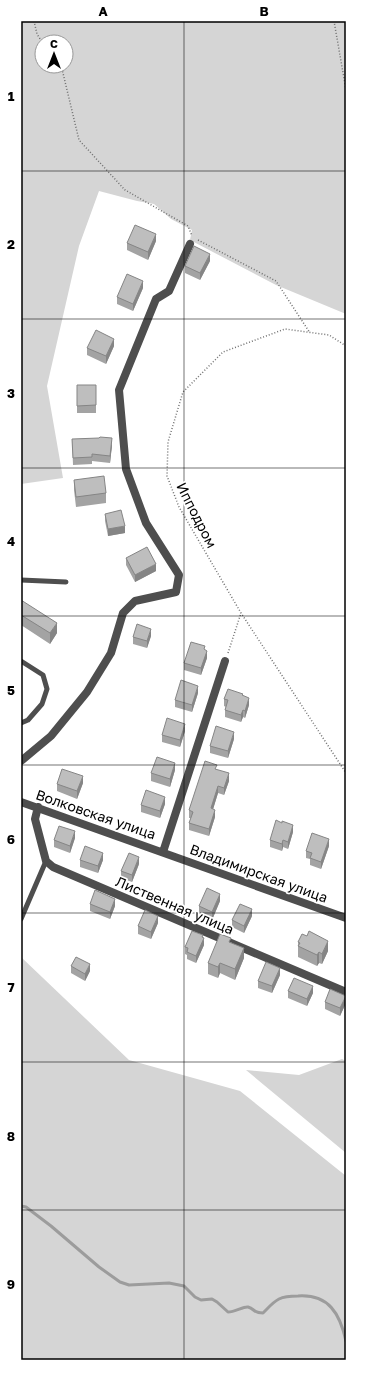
<svg xmlns="http://www.w3.org/2000/svg" width="367" height="1381" viewBox="0 0 367 1381" font-family="'Golos Text',sans-serif">
<rect width="100%" height="100%" fill="#fff"/>
<path fill="#d5d5d5" fill-rule="evenodd" d="M 21,21 L 346,21 L 346,314 L 276,285 L 190,240 L 192,230 L 171,219 L 154,204 L 137,201 L 99,191 L 79,246 L 47,386 L 63,478 L 21,484 ZM 42,42 L 66,42 L 66,66 L 42,66 Z
M 21,957 L 129,1060 L 240,1091 L 346,1176 L 346,1360 L 21,1360 Z
M 342,1059 L 346,1061 L 346,1153 L 246,1070 L 299,1075 Z"/>
<g fill="none" stroke-linecap="round" stroke-linejoin="round">
<path stroke="#9c9c9c" stroke-width="3" d="M 21,1206 L 26,1207 L 51,1226 L 99,1267 L 120,1282 L 129,1285 L 169,1283 L 184,1286 L 195,1297 L 201,1300 L 212,1299 L 217,1302 L 228,1312 C 235,1312 244,1306 248,1307 C 255,1309 253,1313 263,1313 C 268,1308 273,1302 279,1299 C 285,1296 291,1296 298,1296 C 329,1294 340,1314 346,1341"/>
<path stroke="#707070" stroke-width="1.5" stroke-dasharray="1 2" stroke-linecap="butt" d="M 34,21 L 37,34 L 42,42
M 334,21 L 346,90
M 60,66 L 62,69 L 79,140 L 125,190 L 188,226 L 192,236
M 198,240 L 276,281 L 310,333
M 346,346 L 329,335 L 285,329 L 223,352 L 183,392 L 168,442 L 167,476 L 179,507 L 241,613 L 346,773
M 228,653 L 241,613"/>
<path stroke="#4e4e4e" stroke-width="5" d="M 21,580 L 66,582
M 21,661 L 43,675 L 47,689 L 42,704 L 28,720 L 21,723
M 21,919 L 46,861"/>
<path stroke="#4e4e4e" stroke-width="8" d="M 21,761 L 51,736 L 87,692 L 111,653 L 123,613 L 135,601 L 176,592 L 179,575 L 146,523 L 126,469 L 119,390 L 156,299 L 169,291 L 190,244
M 21,802 L 346,918
M 38,807 L 35,819 L 46,861 L 53,867 L 346,992
M 163,852 L 225,661"/>
</g>
<path fill="#a3a3a3" d="M 156,241 L 148,260 L 127,250 L 127,243 Z
M 210,261 L 200,280 L 185,273 L 185,266 Z
M 143,288 L 133,311 L 117,304 L 117,297 Z
M 114,346 L 106,364 L 87,355 L 87,348 Z
M 77,385 L 96,385 L 96,413 L 77,413 Z
M 72,439 L 112,445 L 110,463 L 92,461 L 92,464 L 73,465 Z
M 74,480 L 106,493 L 106,503 L 76,507 L 74,490 Z
M 105,514 L 125,533 L 108,536 L 105,521 Z
M 126,558 L 156,571 L 135,582 L 126,565 Z
M 21,600 L 57,633 L 50,644 L 21,625 Z
M 151,636 L 147,648 L 133,644 L 133,637 Z
M 205,650 L 207,658 L 201,675 L 184,670 L 184,663 Z
M 198,693 L 192,712 L 175,707 L 175,700 Z
M 243,696 L 249,705 L 245,718 L 243,717 L 241,722 L 225,717 L 225,710 L 226,707 L 224,706 L 224,699 Z
M 185,731 L 180,747 L 162,742 L 162,735 Z
M 234,739 L 228,758 L 210,753 L 210,746 Z
M 175,770 L 170,787 L 151,781 L 151,773 Z
M 217,770 L 229,781 L 224,795 L 218,793 L 213,809 L 215,817 L 209,836 L 189,830 L 189,823 L 191,818 L 189,818 L 189,810 Z
M 83,783 L 77,799 L 57,791 L 57,784 Z
M 165,804 L 160,818 L 141,812 L 141,805 Z
M 293,832 L 288,849 L 283,847 L 282,851 L 270,847 L 270,840 Z
M 75,838 L 70,853 L 54,847 L 54,840 Z
M 329,846 L 321,869 L 310,865 L 310,859 L 306,858 L 306,851 Z
M 80,860 L 103,860 L 98,873 L 80,867 Z
M 139,864 L 132,882 L 121,878 L 121,871 Z
M 220,901 L 212,920 L 199,913 L 199,906 Z
M 90,904 L 115,906 L 110,919 L 90,911 Z
M 252,916 L 244,933 L 232,927 L 232,920 Z
M 158,923 L 151,939 L 138,934 L 138,926 Z
M 203,938 L 204,945 L 196,963 L 187,959 L 187,955 L 185,954 L 185,947 Z
M 231,942 L 244,958 L 235,980 L 220,973 L 218,978 L 208,974 L 208,963 Z
M 298,942 L 328,951 L 322,964 L 319,963 L 317,966 L 298,957 Z
M 71,966 L 90,971 L 85,981 L 71,973 Z
M 280,975 L 272,993 L 258,988 L 258,981 Z
M 288,991 L 313,993 L 307,1006 L 288,998 Z
M 325,1002 L 346,1003 L 340,1016 L 325,1009 Z"/>
<path fill="#858585" d="M 156,234 L 156,241 L 148,260 L 148,252 Z
M 210,254 L 210,261 L 200,280 L 200,273 Z
M 143,281 L 143,288 L 133,311 L 133,304 Z
M 114,339 L 114,346 L 106,364 L 106,356 Z
M 112,438 L 112,445 L 110,463 L 110,456 Z
M 125,526 L 125,533 L 108,536 L 108,529 Z
M 156,564 L 156,571 L 135,582 L 135,575 Z
M 57,623 L 57,633 L 50,644 L 50,633 Z
M 151,629 L 151,636 L 147,648 L 147,641 Z
M 207,651 L 207,658 L 201,675 L 201,668 Z
M 198,686 L 198,693 L 192,712 L 192,705 Z
M 249,698 L 249,705 L 245,718 L 245,711 Z
M 243,710 L 243,717 L 241,722 L 241,715 Z
M 185,724 L 185,731 L 180,747 L 180,740 Z
M 234,732 L 234,739 L 228,758 L 228,751 Z
M 175,763 L 175,770 L 170,787 L 170,779 Z
M 229,773 L 229,781 L 224,795 L 224,788 Z
M 83,776 L 83,783 L 77,799 L 77,791 Z
M 218,786 L 218,793 L 211,816 L 211,808 Z
M 165,797 L 165,804 L 160,818 L 160,811 Z
M 215,810 L 215,817 L 209,836 L 209,829 Z
M 293,825 L 293,832 L 288,849 L 288,842 Z
M 75,831 L 75,838 L 70,853 L 70,846 Z
M 329,839 L 329,846 L 321,869 L 321,862 Z
M 283,840 L 283,847 L 282,851 L 282,844 Z
M 103,853 L 103,860 L 98,873 L 98,866 Z
M 139,857 L 139,864 L 132,882 L 132,875 Z
M 220,894 L 220,901 L 212,920 L 212,912 Z
M 115,899 L 115,906 L 110,919 L 110,912 Z
M 252,909 L 252,916 L 244,933 L 244,926 Z
M 158,916 L 158,923 L 151,939 L 151,932 Z
M 203,935 L 203,941 L 204,938 L 204,945 L 196,963 L 196,956 Z
M 328,941 L 328,951 L 322,964 L 322,954 Z
M 244,948 L 244,958 L 235,980 L 235,969 Z
M 319,952 L 319,963 L 317,966 L 317,955 Z
M 220,963 L 220,973 L 218,978 L 218,967 Z
M 90,964 L 90,971 L 85,981 L 85,974 Z
M 280,968 L 280,975 L 272,993 L 272,986 Z
M 313,986 L 313,993 L 307,1006 L 307,999 Z
M 346,996 L 346,1003 L 340,1016 L 340,1008 Z"/>
<path fill="#bebebe" stroke="#858585" d="M 135,225 L 156,234 L 148,252 L 127,243 Z
M 194,246 L 210,254 L 200,273 L 185,266 Z
M 127,274 L 143,281 L 133,304 L 117,297 Z
M 96,330 L 114,339 L 106,356 L 87,348 Z
M 77,385 L 96,385 L 96,405 L 77,406 Z
M 100,437 L 112,438 L 110,456 L 92,454 L 92,457 L 73,458 L 72,439 L 99,438 Z
M 104,476 L 106,493 L 76,497 L 74,480 Z
M 121,510 L 125,526 L 108,529 L 105,514 Z
M 147,547 L 156,564 L 135,575 L 126,558 Z
M 21,600 L 57,623 L 50,633 L 21,615 Z
M 137,624 L 151,629 L 147,641 L 133,637 Z
M 191,642 L 205,646 L 204,649 L 207,651 L 201,668 L 184,663 Z
M 181,680 L 198,686 L 192,705 L 175,700 Z
M 228,689 L 243,694 L 242,695 L 249,698 L 245,711 L 243,710 L 241,715 L 225,710 L 228,700 L 224,699 Z
M 167,718 L 185,724 L 180,740 L 162,735 Z
M 216,726 L 234,732 L 228,751 L 210,746 Z
M 157,757 L 175,763 L 170,779 L 151,773 Z
M 205,761 L 217,765 L 215,769 L 229,773 L 224,788 L 218,786 L 211,808 L 215,810 L 209,829 L 189,823 L 193,812 L 189,810 Z
M 62,769 L 83,776 L 77,791 L 57,784 Z
M 146,790 L 165,797 L 160,811 L 141,805 Z
M 276,820 L 282,823 L 282,821 L 293,825 L 288,842 L 283,840 L 282,844 L 270,840 Z
M 59,826 L 75,831 L 70,846 L 54,840 Z
M 312,833 L 329,839 L 321,862 L 310,858 L 312,853 L 306,851 Z
M 85,846 L 103,853 L 98,866 L 80,860 Z
M 129,853 L 139,857 L 132,875 L 121,871 Z
M 207,888 L 220,894 L 212,912 L 199,906 Z
M 95,890 L 115,899 L 110,912 L 90,904 Z
M 240,904 L 252,909 L 244,926 L 232,920 Z
M 145,910 L 158,916 L 151,932 L 138,926 Z
M 192,931 L 203,935 L 202,937 L 204,938 L 196,956 L 187,952 L 188,948 L 185,947 Z
M 309,931 L 328,941 L 322,954 L 319,952 L 317,955 L 298,946 L 300,943 L 298,942 L 302,934 L 307,936 Z
M 220,934 L 231,938 L 229,942 L 244,948 L 235,969 L 220,963 L 218,967 L 208,963 Z
M 76,957 L 90,964 L 85,974 L 71,966 Z
M 266,962 L 280,968 L 272,986 L 258,981 Z
M 294,978 L 313,986 L 307,999 L 288,991 Z
M 330,989 L 346,996 L 340,1008 L 325,1002 Z"/>
<path fill="none" stroke="#000" stroke-width="1" stroke-opacity="0.55" d="M 184,21 L 184,1360M 21,171 L 346,171M 21,319 L 346,319M 21,468 L 346,468M 21,616 L 346,616M 21,765 L 346,765M 21,913 L 346,913M 21,1062 L 346,1062M 21,1210 L 346,1210"/>
<g text-anchor="middle" dominant-baseline="central" stroke-width="3.5" stroke-linejoin="round" paint-order="stroke">
<g font-size="14" fill="#000" stroke="#fff">
<text transform="translate(197 515) rotate(63)">Ипподром</text>
<text transform="translate(96 814) rotate(19)">Волковская улица</text>
<text transform="translate(259 873) rotate(20)">Владимирская улица</text>
<text transform="translate(175 905) rotate(23)">Лиственная улица</text>
</g>
</g>
<rect width="367" height="1381" fill="none" stroke="#ffffff" stroke-width="44"/>
<g transform="translate(54 54)"><circle r="19" fill="#ffffff" stroke="#999999"/>
<path d="M0-3L7 15L0 10L-7 15Z" fill="#000000"/>
<text y="-6" font-size="11" font-weight="bold" text-anchor="middle" fill="#000000">С</text>
</g>
<rect x="22" y="22" width="323" height="1337" fill="none" stroke="#000" stroke-width="1.5"/>
<g font-size="13" text-anchor="middle" font-weight="bold" fill="#000">
<text x="103" y="16">A</text>
<text x="264" y="16">B</text>
<text x="11" y="101">1</text>
<text x="11" y="249">2</text>
<text x="11" y="398">3</text>
<text x="11" y="546">4</text>
<text x="11" y="695">5</text>
<text x="11" y="844">6</text>
<text x="11" y="992">7</text>
<text x="11" y="1141">8</text>
<text x="11" y="1289">9</text>
</g>
</svg>
